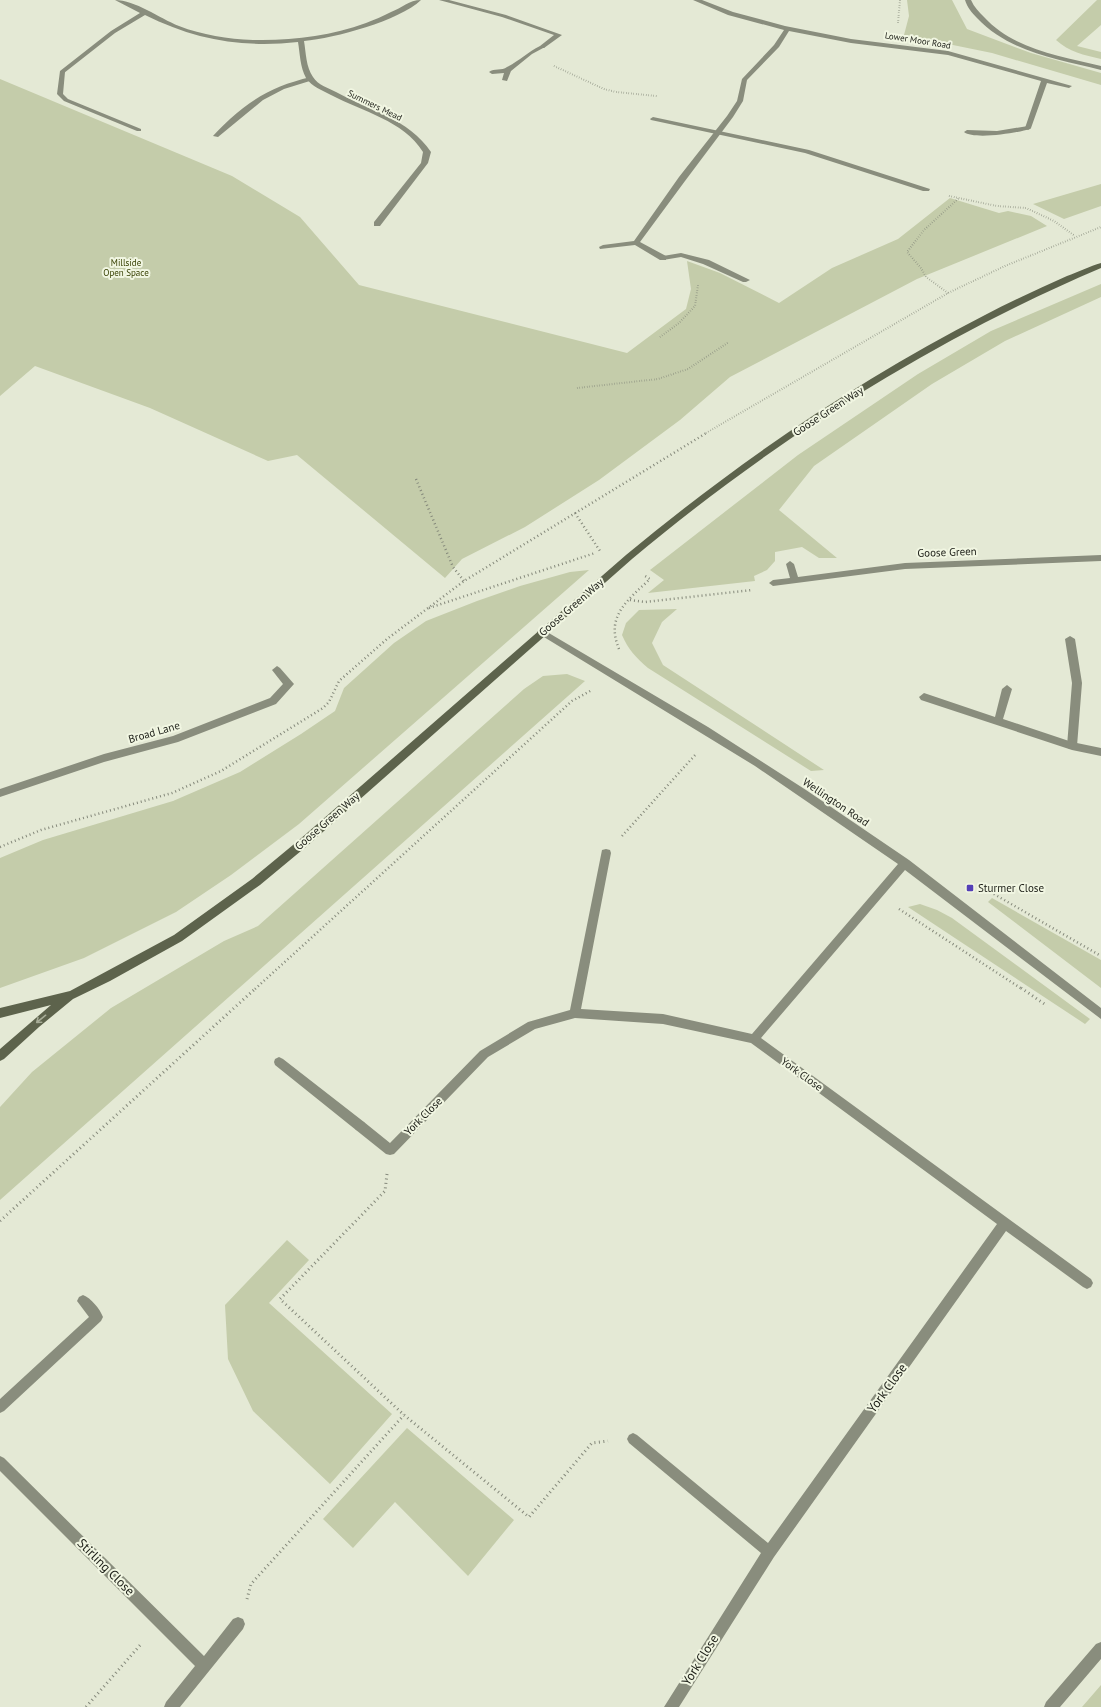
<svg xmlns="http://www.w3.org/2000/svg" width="1101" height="1707" viewBox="0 0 1101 1707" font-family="'PT Sans',sans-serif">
<rect width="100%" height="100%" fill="#e4e9d5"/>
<path fill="#c4ccaa" d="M 907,0 L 952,0 L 967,29 L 1031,53 L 1101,73 L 1101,85 L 992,53 L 904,35 L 909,16 Z
M 1097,0 L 1101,0 L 1101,25 L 1077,46 L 1101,52 L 1101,59 C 1084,55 1069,52 1056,40 Z
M 0,79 L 232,176 L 300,217 L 359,285 L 627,353 L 686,309 L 691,289 L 687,261 L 720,273 L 779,303 L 832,268 L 898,239 L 950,198 L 999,213 L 1008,211 L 1031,216 L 1047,226 L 917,279 L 730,377 L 680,420 L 599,480 L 525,527 L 462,559 L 445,578 L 297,455 L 268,461 L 150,408 L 35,366 L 0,396 Z
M 1101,184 L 1101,206 L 1064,219 L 1033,204 Z
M 1101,284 L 1101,297 L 1005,341 L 932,384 L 814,466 L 779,510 L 837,558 L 819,558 L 802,547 L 775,552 L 775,561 L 767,570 L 754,576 L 755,581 L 648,593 L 664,580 L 650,570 L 798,455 L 918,374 L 991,331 Z
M 589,570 L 299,824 L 231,875 L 176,912 L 84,958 L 0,988 L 0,858 L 43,840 L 173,801 L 240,772 L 301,734 L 335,711 L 344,688 L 394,643 L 426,621 L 477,601 L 520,586 L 570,572 Z
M 677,609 L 662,622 L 652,643 L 663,665 L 824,770 L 811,771 L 648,668 C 636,658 628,649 622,635 L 626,623 L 639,610 Z
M 567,674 L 585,681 L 0,1200 L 0,1107 L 32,1072 L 111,1008 L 224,941 L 258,926 L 524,689 L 543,676 Z
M 992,898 L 1101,960 L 1101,988 L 988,902 Z
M 920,904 L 937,910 L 952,918 L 1090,1019 L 1085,1024 L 908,907 Z
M 287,1240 L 309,1260 L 269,1303 L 392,1414 L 330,1484 L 253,1411 L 228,1359 L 225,1305 Z
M 407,1428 L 514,1520 L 468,1576 L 395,1502 L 353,1548 L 323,1519 Z
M 1101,1685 L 1101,1707 L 1082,1707 Z"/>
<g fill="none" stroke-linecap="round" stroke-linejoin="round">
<path stroke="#85897b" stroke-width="2" stroke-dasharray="0.5 2" stroke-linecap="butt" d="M 898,23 L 900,0
M 554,66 L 604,89 L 616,92 L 657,96
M 949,196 L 997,206 L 1026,208 L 1054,221 L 1075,236
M 948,293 L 926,277 L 921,268 L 907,252 L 924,230 L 959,198
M 660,337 L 679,323 L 695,306 L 698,285
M 577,388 L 658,379 L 688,369 L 729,342
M 706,433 L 948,293 L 1005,266 L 1101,227"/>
<path stroke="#85897b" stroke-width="2.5" stroke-dasharray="1 3" stroke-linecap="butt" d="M 416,479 L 453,567 L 464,581
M 575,513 L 600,551
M 630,600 L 645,602 L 752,590
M 429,608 L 595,553
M 619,649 C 605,616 628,600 650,579 L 645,576
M 622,836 L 696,754
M 0,847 L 41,830 L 172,793 L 221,771 L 323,708 L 329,702 L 339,681 L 387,639 L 464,581 L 708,432
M 980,886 L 1101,956
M 899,909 L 1022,989
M 255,989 L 572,701 L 592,690"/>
<path stroke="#85897b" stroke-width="3" stroke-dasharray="1 3.5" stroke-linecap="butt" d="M 1021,988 L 1046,1005
M 387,1174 L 385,1191 L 280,1299 L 404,1415 L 529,1517 L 592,1443 L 608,1441
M 0,1221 L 256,988
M 247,1599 L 251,1584 L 404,1415
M 86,1707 L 142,1643"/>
<path fill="#898d7d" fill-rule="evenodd" d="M 965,0 L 971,0 C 974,7 979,12 984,17 C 1013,49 1060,56 1101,66 L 1101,70 C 1057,59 1009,52 977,18 C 972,13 967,7 965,0 Z
M 540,46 L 545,47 L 532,54 L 511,71 L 507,81 L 502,80 L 504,73 L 492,74 L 489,72 C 494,68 502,71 507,67 C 519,61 528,52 540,46 Z
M 60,71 L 65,72 L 63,94 L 68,99 L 141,129 L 141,131 L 137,131 L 64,101 L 57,94 Z
M 311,77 L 314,79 L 313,80 L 284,89 L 263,100 L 218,137 L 213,136 C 218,130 224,125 230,119 C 256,96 277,85 311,77 Z
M 653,117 L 809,150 L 930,189 L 929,191 L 923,191 L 805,153 L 651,120 L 650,119 Z
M 1028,126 L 1031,128 L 1030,129 C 1017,133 974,140 964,132 L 967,130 L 997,131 Z
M 681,253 L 709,260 L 750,280 L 746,282 L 743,282 L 703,264 L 681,257 L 663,260 L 659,258 L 663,256 Z
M 1070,636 L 1075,639 L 1082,683 L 1077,746 L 1075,749 L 1069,749 L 1067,746 L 1072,683 L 1065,639 Z
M 277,666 L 280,668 L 294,684 L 276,704 L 178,742 L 104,762 L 0,797 L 0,789 L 104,754 L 173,736 L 270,698 L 283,684 L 272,670 Z
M 279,1057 L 283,1059 L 364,1122 L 366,1126 L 364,1130 L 360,1131 L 356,1130 L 275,1065 L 274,1062 L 275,1059 Z
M 83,1295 C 91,1298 100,1309 103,1317 L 101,1321 L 4,1411 L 0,1413 L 0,1399 L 89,1317 L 77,1301 L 79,1297 Z"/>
<path fill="#898d7d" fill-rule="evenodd" d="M 115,0 C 135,0 159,18 179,26 C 202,35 228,39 253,40 C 291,41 330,36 366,23 C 374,20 383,16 391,12 C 402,8 409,0 421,0 C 399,21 335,38 304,41 C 306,53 306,67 313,77 C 318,85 328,88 336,92 C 369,110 409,119 431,152 L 428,163 L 380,226 L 374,226 L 374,222 L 421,163 L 423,152 C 403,120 363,112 331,95 C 322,90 312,87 306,78 C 300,67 300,54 298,42 C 243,48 195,40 145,15 L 115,33 L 64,73 L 60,73 L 60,71 L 111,31 L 140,13 Z
M 439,0 L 449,0 L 506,15 L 562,35 L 544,48 L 540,48 L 540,46 L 554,35 L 502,17 Z
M 693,0 L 702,0 L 733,12 L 785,26 L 851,39 L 948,51 L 1072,86 L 1069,88 L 1047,83 L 1031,128 L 1028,130 L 1025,128 L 1041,81 L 948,55 L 851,43 L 789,31 L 779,47 L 747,80 L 743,101 L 733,117 L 685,181 L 640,242 L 666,256 L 666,260 L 660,260 L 635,245 L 600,249 L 599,247 L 603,245 L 634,241 L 679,177 L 727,116 L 737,101 L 742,79 L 774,45 L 784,30 L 728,15 Z
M 1101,555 L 1101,561 L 905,569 L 773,586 L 769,583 L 773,580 L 790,578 L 786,564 L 790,561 L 794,564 L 798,577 L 905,563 Z
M 542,629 L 708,727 L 806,790 L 909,860 L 1101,1008 L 1101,1019 L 905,870 L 761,1038 L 1091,1279 L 1093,1283 L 1091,1287 L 1087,1289 L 1083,1287 L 1006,1231 L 774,1557 L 679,1707 L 664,1707 L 761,1553 L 629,1443 L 627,1439 L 629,1435 L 633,1433 L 637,1435 L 768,1543 L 997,1224 L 751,1043 L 663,1024 L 575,1018 L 535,1029 L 488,1057 L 394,1154 L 390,1155 L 386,1154 L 356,1130 L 354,1126 L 356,1122 L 360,1121 L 364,1122 L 390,1143 L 480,1051 L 528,1022 L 570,1010 L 602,850 L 606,849 L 610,850 L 611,853 L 581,1009 L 663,1014 L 752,1034 L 898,864 L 755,766 L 539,634 L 537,632 L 539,630 Z
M 1007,685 L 1012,689 L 1003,719 L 1072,742 L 1101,748 L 1101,756 L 1072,750 L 921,700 L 919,697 L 924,693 L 995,717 L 1002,689 Z
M 0,1456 L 4,1458 L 204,1656 L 233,1619 L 238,1617 L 243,1619 L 245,1624 L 243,1629 L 180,1707 L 164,1707 L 166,1702 L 195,1666 L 0,1471 Z
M 1101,1642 L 1101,1659 L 1060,1707 L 1044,1707 L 1046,1702 L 1096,1644 Z"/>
<path fill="#5d634c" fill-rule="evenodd" d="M 1101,263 L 1101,268 C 930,341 774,440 632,559 L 307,846 L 260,885 L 182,941 L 110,981 L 73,999 L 39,1027 L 4,1059 L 0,1061 L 0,1049 L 51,1005 L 0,1018 L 0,1008 L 70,991 L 174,935 L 252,879 L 299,840 L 626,555 C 737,463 856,381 985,315 C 1012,301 1040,288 1067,276 C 1078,272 1090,266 1101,263 Z"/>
</g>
<defs><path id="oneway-shaft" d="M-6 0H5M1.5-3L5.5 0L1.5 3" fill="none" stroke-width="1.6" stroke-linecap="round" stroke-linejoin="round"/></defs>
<use stroke="#a7ac97" href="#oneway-shaft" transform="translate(41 1019) rotate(141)"/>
<rect fill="#543fb7" stroke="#f1f6e2" stroke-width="1.5" x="966" y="884" width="8" height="8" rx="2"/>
<g text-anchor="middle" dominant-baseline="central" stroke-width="4" stroke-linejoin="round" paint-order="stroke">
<g font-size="9" fill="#1c1e17" stroke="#f1f6e2">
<text transform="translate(918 40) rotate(9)">Lower Moor Road</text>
<text transform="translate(375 105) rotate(26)">Summers Mead</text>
</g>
<g font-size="9" fill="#363f00" stroke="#f1f6e2">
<text x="126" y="262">Millside<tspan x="126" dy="10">Open Space</tspan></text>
</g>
<g font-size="11" fill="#1c1e17" stroke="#f1f6e2">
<text transform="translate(828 411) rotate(-33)">Goose Green Way</text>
<text transform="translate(947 552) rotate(-2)">Goose Green</text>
<text transform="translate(571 607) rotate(-41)">Goose Green Way</text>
<text transform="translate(154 732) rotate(-16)">Broad Lane</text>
<text transform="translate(836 802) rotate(34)">Wellington Road</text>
<text transform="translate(327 821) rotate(-41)">Goose Green Way</text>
<text transform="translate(802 1074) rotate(36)">York Close</text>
<text transform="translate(423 1116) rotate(-45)">York Close</text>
</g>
<g font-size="11" fill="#1c1e17" stroke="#f1f6e2" text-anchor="start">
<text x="978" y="888">Sturmer Close</text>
</g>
<g font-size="13" fill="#1c1e17" stroke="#f1f6e2">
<text transform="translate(887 1388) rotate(-54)">York Close</text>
<text transform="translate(106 1567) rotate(45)">Stirling Close</text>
<text transform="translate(700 1660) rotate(-58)">York Close</text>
</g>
</g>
</svg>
